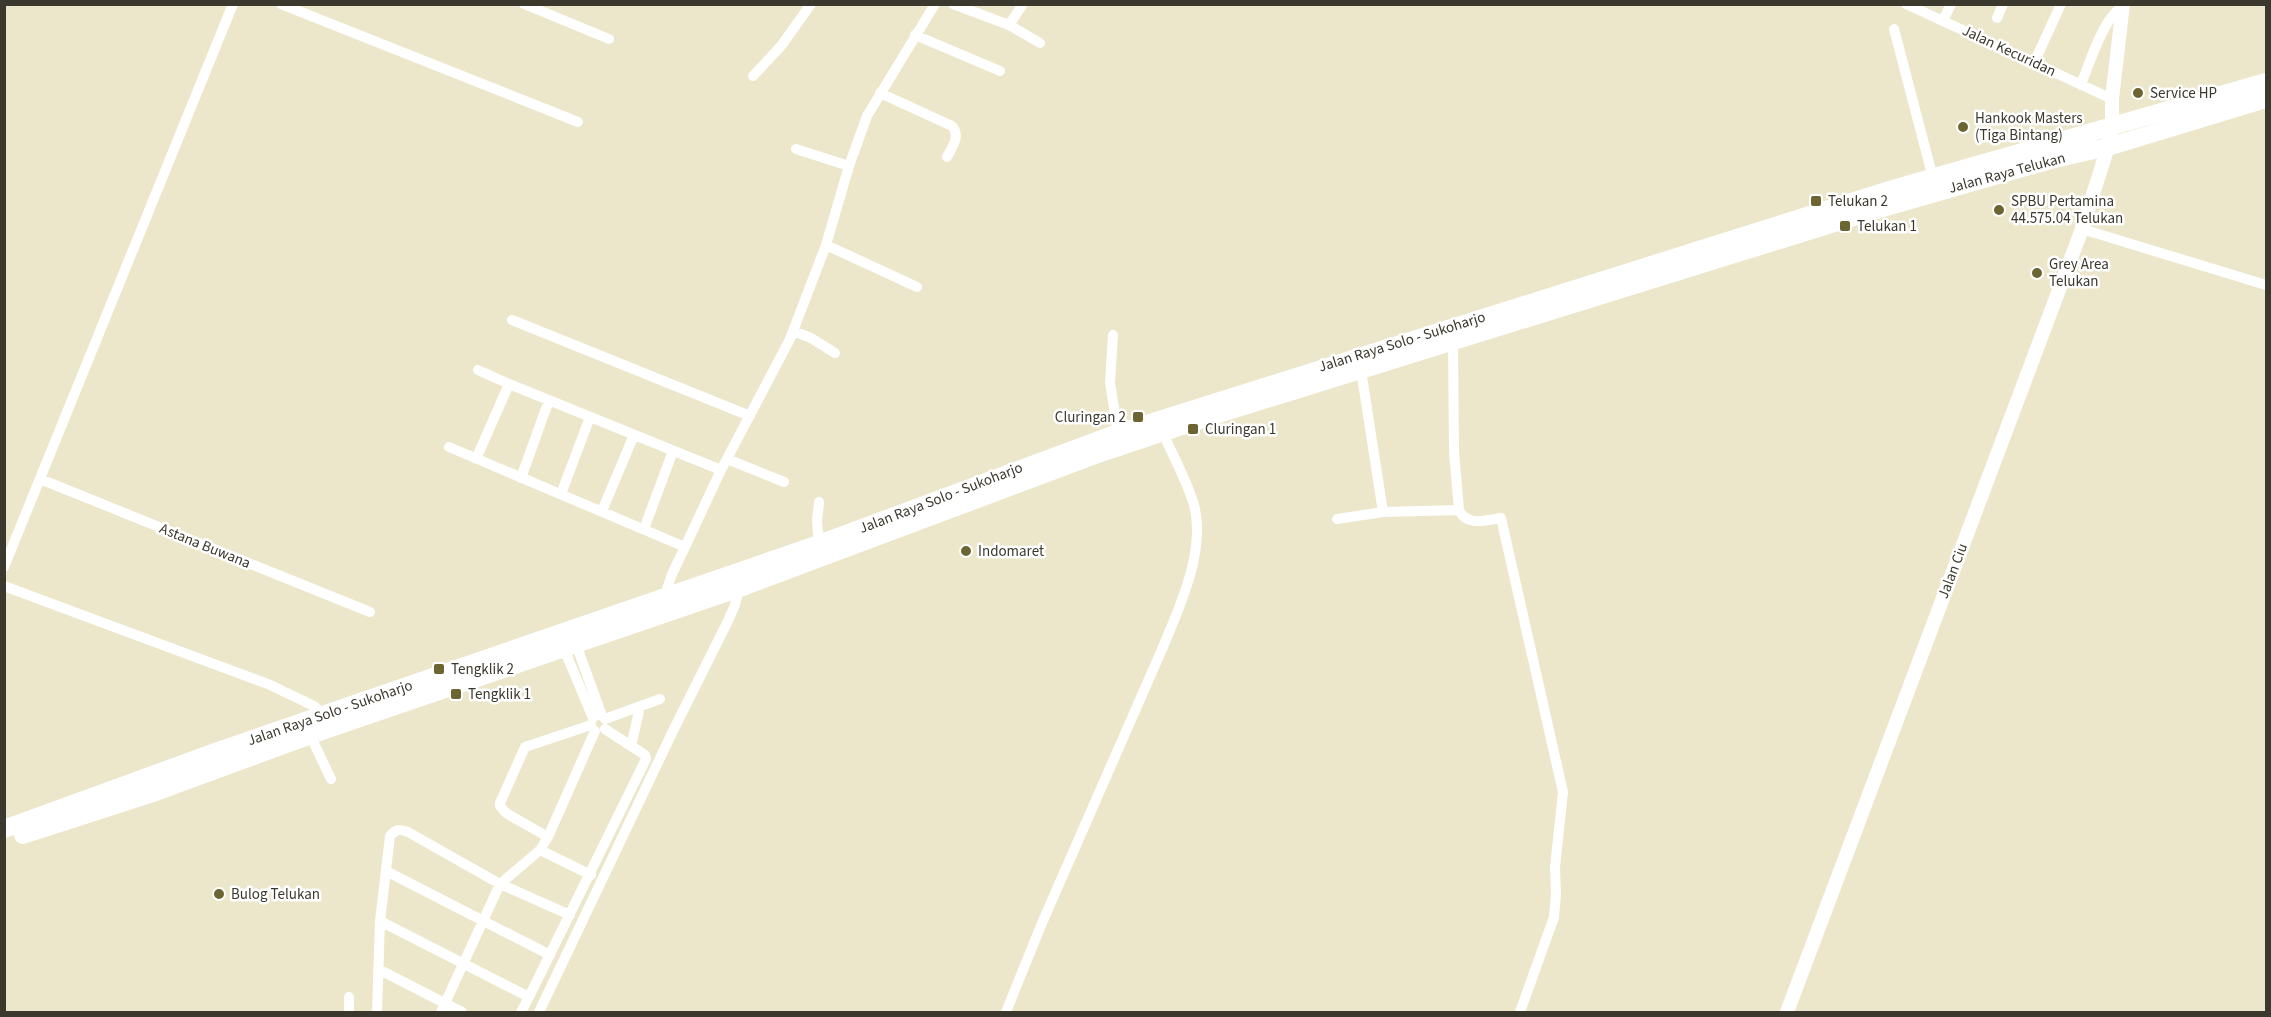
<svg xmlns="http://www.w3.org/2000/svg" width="2271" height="1017" viewBox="0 0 2271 1017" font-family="'Source Sans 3',sans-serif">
<rect width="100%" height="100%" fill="#ece6ca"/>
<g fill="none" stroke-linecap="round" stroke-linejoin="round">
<path stroke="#fff" stroke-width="10" d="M 281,4 L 578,122
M 524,4 L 609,39
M 953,4 L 1009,25 L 1040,43
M 1906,4 L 2112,99
M 1997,18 L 2003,4
M 1943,21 L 1951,4
M 1009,25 L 1023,4
M 1894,29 L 1933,178
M 915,35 L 1000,71
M 2034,63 L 2061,4
M 753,76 L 781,46 L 811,4
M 2081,85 C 2088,66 2105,14 2122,8
M 880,93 L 952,126 C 961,136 952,147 947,157
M 796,149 L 849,166
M 2082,229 L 2266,285
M 826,245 L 917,287
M 512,320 L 750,416
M 793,331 L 811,338 L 835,353
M 1113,335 L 1110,383 L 1118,433
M 1453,341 L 1454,452 L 1459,510 C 1467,527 1486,520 1501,518 L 1563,792 L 1555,867 L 1556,894 L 1554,917 L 1520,1012
M 478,370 L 509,384
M 1361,370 L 1383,512
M 449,447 L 685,547
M 476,459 L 509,384 L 721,470
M 727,459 L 784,482
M 521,478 L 549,400
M 40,479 L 370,612
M 561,494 L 590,417
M 602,511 L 634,435
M 1337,519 L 1383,512 L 1459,510
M 644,529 L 673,451
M 819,544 L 817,521 L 819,502
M 4,567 L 233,4
M 4,586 L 268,684 L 314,706 L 325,716
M 667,600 L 667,589 L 672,574 L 685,547 L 721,470 L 790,339 L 826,245 L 849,166 L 867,116 L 935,4
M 576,644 L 602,716
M 564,649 L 593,718
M 605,719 L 660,699
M 605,729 L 631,746 L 640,707
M 310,735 L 331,779
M 548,837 L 506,813 L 500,806 L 500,803 L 525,747 L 591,725
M 540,850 L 591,875
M 386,871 L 550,955
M 380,921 L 529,997 L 521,1012
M 378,969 L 462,1012
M 349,997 L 349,1012
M 529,997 L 646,759 L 645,755 L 631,746
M 377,1012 L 380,921 L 390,836 C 396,829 400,829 408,832 L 500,884 L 570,915
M 441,1012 L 500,884 L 540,850 L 548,837 L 595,731
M 539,1012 L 671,735 L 727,623 L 735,605 L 740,584
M 1006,1012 L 1042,923 L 1163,647 C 1180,606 1206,550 1194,505 C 1187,481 1173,456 1163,433"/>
<path stroke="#fff" stroke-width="14" d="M 1787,1012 L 2082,229 L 2108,147 L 2112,128 L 2112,99 L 2123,4"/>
<path stroke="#fff" stroke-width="18" d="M 4,829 L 218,751 L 819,544 L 1118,433 L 1886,191 L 2266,82
M 23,835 L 150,794 L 319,732 L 740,588 L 1095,455 L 1212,416 L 1886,207 L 2054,159 L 2108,147 L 2266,99"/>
</g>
<g fill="#6c6532" stroke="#fff" stroke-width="2">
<circle cx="2138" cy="93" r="6"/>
<circle cx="1963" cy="127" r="6"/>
<rect x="1810" y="195" width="12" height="12" rx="3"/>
<circle cx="1999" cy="210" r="6"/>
<rect x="1839" y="220" width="12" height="12" rx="3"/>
<circle cx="2037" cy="273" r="6"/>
<rect x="1132" y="411" width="12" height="12" rx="3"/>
<rect x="1187" y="423" width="12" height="12" rx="3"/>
<circle cx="966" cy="551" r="6"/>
<rect x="433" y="663" width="12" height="12" rx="3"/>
<rect x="450" y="688" width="12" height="12" rx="3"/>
<circle cx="219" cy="894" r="6"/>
</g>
<g text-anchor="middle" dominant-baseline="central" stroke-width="5" stroke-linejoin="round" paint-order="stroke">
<g font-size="15" fill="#3b392e" stroke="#fff">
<text transform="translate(2009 51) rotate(25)">Jalan Kecuridan</text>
<text transform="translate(2007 173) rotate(-15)">Jalan Raya Telukan</text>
<text transform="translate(1402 342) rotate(-17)">Jalan Raya Solo - Sukoharjo</text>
<text transform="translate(941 498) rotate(-21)">Jalan Raya Solo - Sukoharjo</text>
<text transform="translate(205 546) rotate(22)">Astana Buwana</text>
<text transform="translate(1953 571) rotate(-69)">Jalan Ciu</text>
<text transform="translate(330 713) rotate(-19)">Jalan Raya Solo - Sukoharjo</text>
</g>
<g font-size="15" fill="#3b392e" stroke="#fff" text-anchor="start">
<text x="2150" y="93">Service HP</text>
<text x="1975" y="118">Hankook Masters<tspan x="1975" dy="17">(Tiga Bintang)</tspan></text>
<text x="1828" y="201">Telukan 2</text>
<text x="2011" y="201">SPBU Pertamina<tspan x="2011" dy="17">44.575.04 Telukan</tspan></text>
<text x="1857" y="226">Telukan 1</text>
<text x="2049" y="264">Grey Area<tspan x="2049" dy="17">Telukan</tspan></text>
<text x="1126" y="417" text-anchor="end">Cluringan 2</text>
<text x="1205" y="429">Cluringan 1</text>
<text x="978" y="551">Indomaret</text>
<text x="451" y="669">Tengklik 2</text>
<text x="468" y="694">Tengklik 1</text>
<text x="231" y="894">Bulog Telukan</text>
</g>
</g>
<rect width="2271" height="1017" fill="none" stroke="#3b392e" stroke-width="12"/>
</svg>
